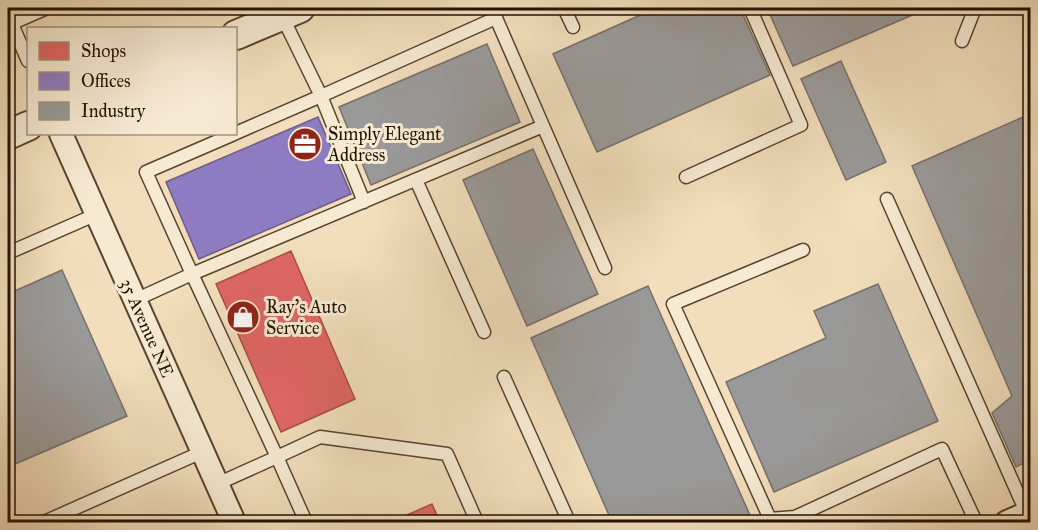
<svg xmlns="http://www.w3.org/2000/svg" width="1038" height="530" viewBox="0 0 1038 530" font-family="'IM FELL Great Primer',serif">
<rect width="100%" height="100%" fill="#f2debc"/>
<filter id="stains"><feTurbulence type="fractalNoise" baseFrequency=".00333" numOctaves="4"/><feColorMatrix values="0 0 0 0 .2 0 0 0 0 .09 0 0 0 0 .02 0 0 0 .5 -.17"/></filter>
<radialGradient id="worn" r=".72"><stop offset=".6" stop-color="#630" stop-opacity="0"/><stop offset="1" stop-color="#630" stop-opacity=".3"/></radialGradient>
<path fill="#e06666" stroke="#a74d47" stroke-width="1.5" d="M 291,251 L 355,399 L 281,432 L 216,284 Z
M 432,504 L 440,522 L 391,522 Z"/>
<path fill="#8e7cc3" stroke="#6e5c88" stroke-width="1.5" d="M 318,117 L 351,194 L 199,259 L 166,182 Z"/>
<path fill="#999" stroke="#75706b" stroke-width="1.5" d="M 656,8 L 740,8 L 770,75 L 597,152 L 553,54 Z
M 767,8 L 929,8 L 793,66 Z
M 487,44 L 520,122 L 371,185 L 339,107 Z
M 841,61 L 886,162 L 846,180 L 801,79 Z
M 1030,114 L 1030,460 L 1016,467 L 992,413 L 1012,396 L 912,166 Z
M 533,149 L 598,294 L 527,326 L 463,180 Z
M 62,270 L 127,416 L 8,467 L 8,294 Z
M 878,284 L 938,421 L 774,492 L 726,382 L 826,338 L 814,311 Z
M 648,286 L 753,522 L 612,522 L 531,338 Z"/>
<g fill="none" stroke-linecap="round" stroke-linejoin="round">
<g stroke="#56452f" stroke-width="15">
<path id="service" d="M 564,8 L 573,27
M 8,15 L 28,61
M 496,18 L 605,268
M 8,25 L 47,8
M 962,41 L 975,8
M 236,133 L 321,96 L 282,16
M 234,134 L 146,172 L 192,274 L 543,126
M 686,177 L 801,125 L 750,8
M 416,180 L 484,332
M 887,199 L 1027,514
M 364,202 L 321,96 L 496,18 L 492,8
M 8,253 L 97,214
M 135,300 L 192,274 L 277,457 L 320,437 L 447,454 L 477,522
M 504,377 L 569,522
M 217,484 L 277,457 L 306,522
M 795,517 L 770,519 L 673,304 L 803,250
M 44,522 L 202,452
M 797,522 L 795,517 L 942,449 L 976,522"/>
</g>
<g stroke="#56452f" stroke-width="26">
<path id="minor" d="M 61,134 L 234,522
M 1007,522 L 1030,512"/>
</g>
<g stroke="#56452f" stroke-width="32">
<path id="tertiary" d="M 236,35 L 300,8
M 8,135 L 28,126"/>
</g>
<use href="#service" stroke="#f7ead3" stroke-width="12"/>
<use href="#minor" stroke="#f7ead3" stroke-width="22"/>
<use href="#tertiary" stroke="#f7ead3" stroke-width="28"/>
</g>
<defs>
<g id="office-disc" transform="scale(1.725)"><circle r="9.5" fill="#8f2418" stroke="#f7ead3"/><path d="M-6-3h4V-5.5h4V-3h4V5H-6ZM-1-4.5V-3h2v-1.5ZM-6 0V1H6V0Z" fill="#fff"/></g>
<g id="shop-disc" transform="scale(1.725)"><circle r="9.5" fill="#8f2418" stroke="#f7ead3"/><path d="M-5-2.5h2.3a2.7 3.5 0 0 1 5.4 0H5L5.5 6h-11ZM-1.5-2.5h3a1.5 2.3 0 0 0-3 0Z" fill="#fff"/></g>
</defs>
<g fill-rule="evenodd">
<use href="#office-disc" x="305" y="144"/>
<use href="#shop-disc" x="243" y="317"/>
</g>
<g text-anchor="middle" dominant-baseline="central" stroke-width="6" stroke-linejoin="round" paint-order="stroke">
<g font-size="18" fill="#221200" stroke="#f7ead3" text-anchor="start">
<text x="328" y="134">Simply Elegant<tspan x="328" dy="21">Address</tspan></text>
<text x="266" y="307">Ray's Auto<tspan x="266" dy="21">Service</tspan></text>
</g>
<g font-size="18" fill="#221200" stroke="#f7ead3">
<text transform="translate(147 328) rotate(66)">35 Avenue NE</text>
</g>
</g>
<rect width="1038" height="530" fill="none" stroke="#f2debc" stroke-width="30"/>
<rect x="9" y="9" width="1020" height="512" fill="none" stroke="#221200" stroke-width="3"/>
<rect x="15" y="15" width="1008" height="500" fill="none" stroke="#221200" stroke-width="1.5"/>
<rect x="27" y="27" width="210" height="108" fill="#f7ead3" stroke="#a2947f" stroke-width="1.5"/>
<rect x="39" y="42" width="30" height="18" fill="#e06666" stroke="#a2947f" stroke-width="1.5"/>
<text x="81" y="57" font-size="18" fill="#221200">Shops</text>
<rect x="39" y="72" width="30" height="18" fill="#8e7cc3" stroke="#a2947f" stroke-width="1.5"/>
<text x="81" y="87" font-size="18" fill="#221200">Offices</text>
<rect x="39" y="102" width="30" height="18" fill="#999999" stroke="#a2947f" stroke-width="1.5"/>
<text x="81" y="117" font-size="18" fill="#221200">Industry</text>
<rect width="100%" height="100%" filter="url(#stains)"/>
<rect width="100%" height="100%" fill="url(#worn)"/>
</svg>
